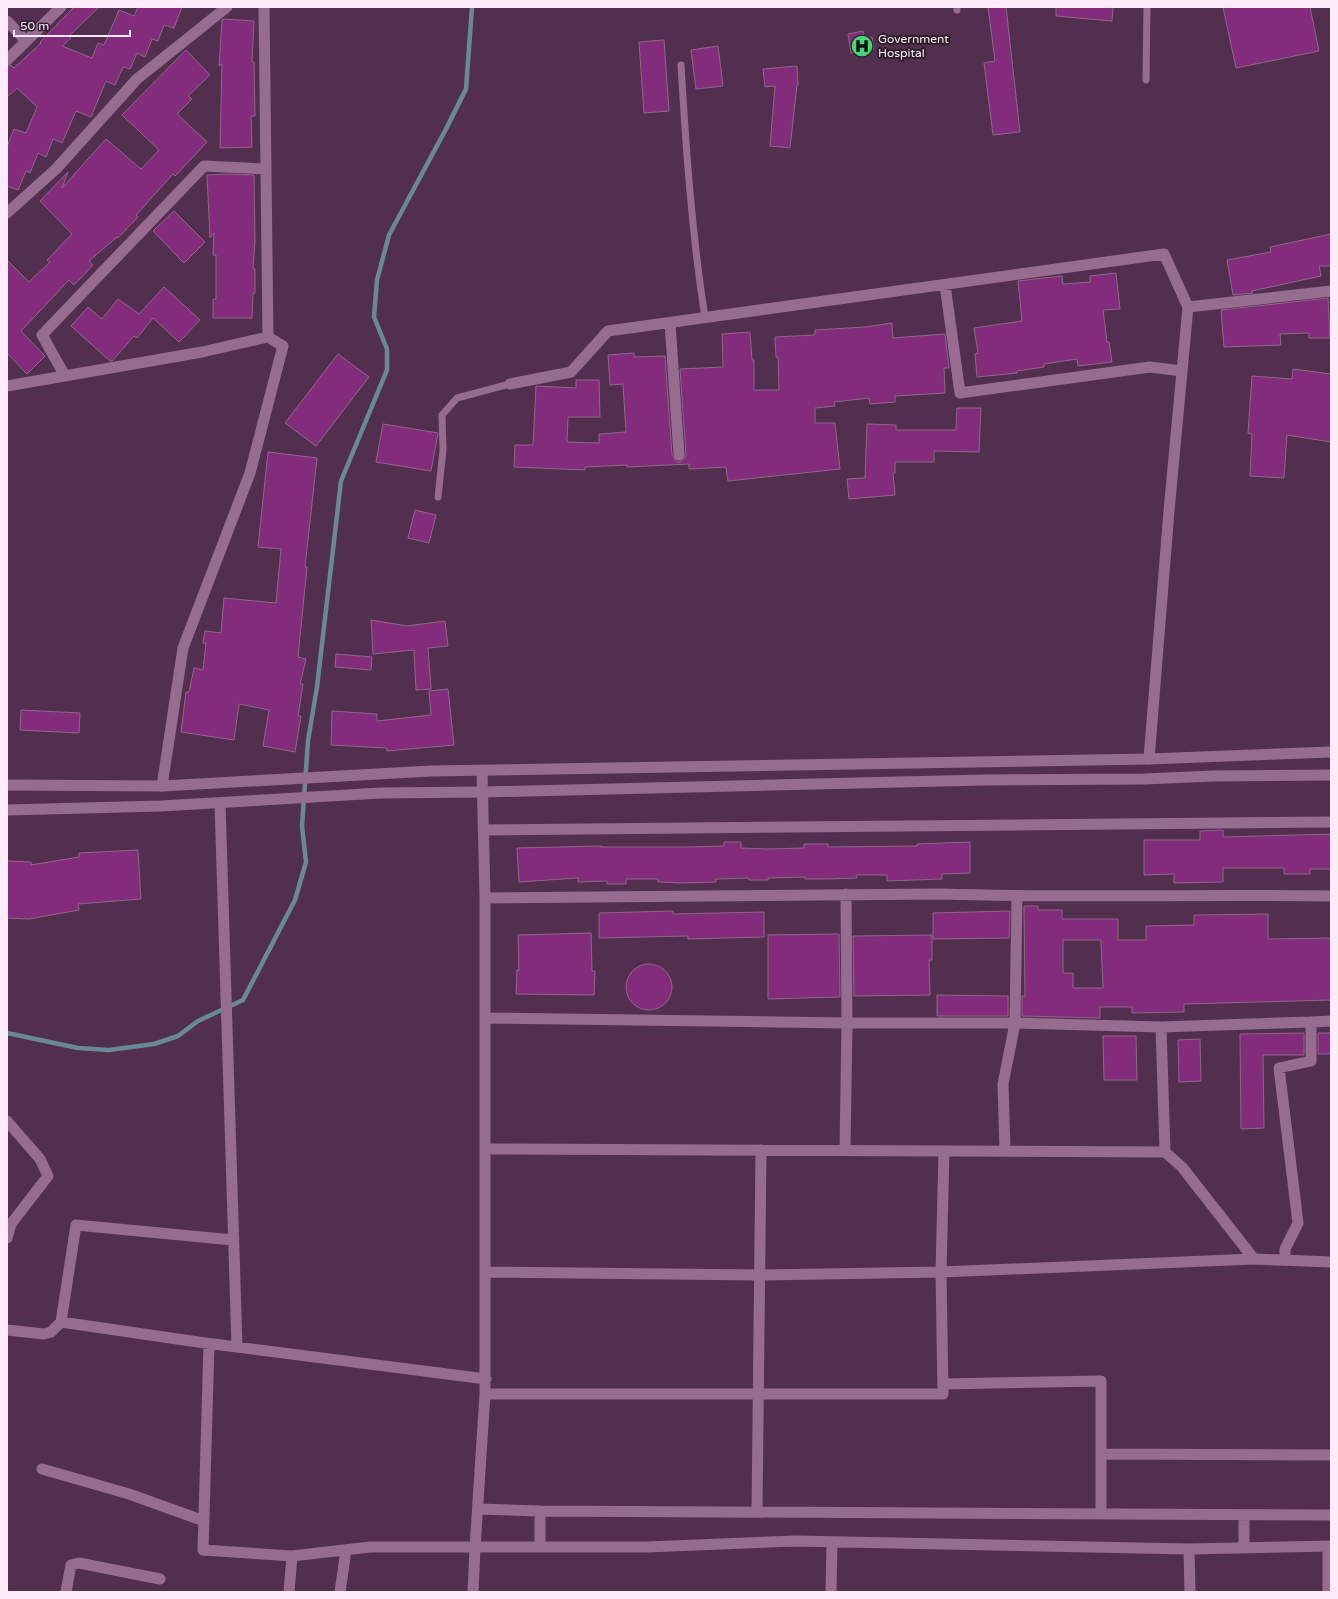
<svg xmlns="http://www.w3.org/2000/svg" width="1338" height="1599" viewBox="0 0 1338 1599" font-family="'Varela Round',sans-serif">
<rect width="100%" height="100%" fill="#532f4f"/>
<g fill="none" stroke-linecap="round" stroke-linejoin="round">
<path stroke="#688a96" stroke-width="4.5" d="M 7,1033 L 78,1048 L 109,1050 L 154,1044 L 178,1036 L 198,1021 L 243,1000 L 295,900 L 306,862 L 302,826 L 308,741 L 317,687 L 341,481 L 387,370 L 387,349 L 374,317 L 377,280 L 389,235 L 446,129 L 466,89 L 472,7"/>
</g>
<path fill="#822c7b" stroke="#8f678a" fill-rule="evenodd" d="M 74,7 L 99,7 L 69,36 L 71,38 L 62,46 L 92,58 L 98,43 L 104,45 L 119,10 L 134,16 L 138,7 L 182,7 L 174,28 L 164,25 L 158,41 L 152,39 L 145,57 L 137,53 L 130,69 L 123,67 L 115,85 L 106,81 L 91,117 L 76,111 L 62,143 L 53,139 L 46,157 L 38,153 L 30,173 L 26,171 L 18,190 L 7,186 L 7,147 L 14,129 L 26,133 L 37,107 L 17,88 L 7,97 L 7,67 L 11,65 L 14,68 L 41,43 L 40,42 Z
M 988,7 L 1006,7 L 1020,132 L 993,135 L 984,63 L 995,61 Z
M 1056,7 L 1113,7 L 1112,21 L 1056,16 Z
M 1223,7 L 1310,7 L 1319,51 L 1236,68 Z
M 223,19 L 254,21 L 252,62 L 254,62 L 255,116 L 251,116 L 252,147 L 220,148 L 222,64 L 219,66 L 222,20 Z
M 863,31 L 864,38 L 872,37 L 874,49 L 851,53 L 848,34 Z
M 664,40 L 669,111 L 644,113 L 639,42 Z
M 718,46 L 723,86 L 696,89 L 691,50 Z
M 186,50 L 210,75 L 188,96 L 192,99 L 177,114 L 207,142 L 175,176 L 173,174 L 136,215 L 138,217 L 118,238 L 117,237 L 89,261 L 93,265 L 74,285 L 69,280 L 21,331 L 45,356 L 27,374 L 7,353 L 7,260 L 29,282 L 50,262 L 47,260 L 72,234 L 40,201 L 68,172 L 62,188 L 106,139 L 141,169 L 159,150 L 122,115 Z
M 797,66 L 798,85 L 797,85 L 790,148 L 770,146 L 775,86 L 765,87 L 763,69 Z
M 227,174 L 254,175 L 255,241 L 253,268 L 255,269 L 255,293 L 253,293 L 252,318 L 213,318 L 213,299 L 216,299 L 216,255 L 213,255 L 214,233 L 210,238 L 207,175 Z
M 174,211 L 205,242 L 184,263 L 153,231 Z
M 1331,234 L 1331,266 L 1319,266 L 1321,276 L 1252,291 L 1253,293 L 1233,295 L 1227,260 L 1271,252 L 1270,247 Z
M 1116,273 L 1120,309 L 1103,310 L 1107,342 L 1109,342 L 1112,362 L 1078,366 L 1077,359 L 1044,364 L 1044,367 L 1017,371 L 1017,373 L 977,377 L 975,354 L 978,353 L 974,328 L 1022,321 L 1018,281 L 1062,276 L 1063,284 L 1090,282 L 1090,276 Z
M 164,287 L 200,320 L 179,342 L 153,318 L 137,338 L 134,336 L 112,361 L 110,361 L 71,326 L 88,307 L 102,319 L 118,299 L 139,314 Z
M 1328,298 L 1330,338 L 1309,338 L 1309,333 L 1280,334 L 1281,345 L 1224,347 L 1221,310 Z
M 892,323 L 893,338 L 945,334 L 949,368 L 944,368 L 945,393 L 895,396 L 895,402 L 870,404 L 869,398 L 834,402 L 835,406 L 815,408 L 815,423 L 835,423 L 840,469 L 728,481 L 726,467 L 689,469 L 689,464 L 627,467 L 627,465 L 585,467 L 585,470 L 514,467 L 515,445 L 533,445 L 536,386 L 576,388 L 576,380 L 599,380 L 600,417 L 568,417 L 567,442 L 599,443 L 599,434 L 626,432 L 623,384 L 610,385 L 608,355 L 634,353 L 634,357 L 665,356 L 672,455 L 676,461 L 680,462 L 685,458 L 686,455 L 680,369 L 723,367 L 722,334 L 750,332 L 752,360 L 754,360 L 754,390 L 779,390 L 778,357 L 776,357 L 775,337 L 815,335 L 815,330 L 865,327 Z
M 338,354 L 369,377 L 316,446 L 285,423 Z
M 1293,369 L 1331,374 L 1331,442 L 1287,435 L 1284,478 L 1250,476 L 1252,434 L 1248,433 L 1252,376 L 1292,379 Z
M 957,408 L 981,408 L 979,452 L 934,451 L 934,462 L 895,462 L 895,473 L 893,473 L 895,495 L 849,499 L 847,479 L 865,478 L 867,424 L 896,425 L 896,430 L 956,430 Z
M 383,424 L 438,433 L 431,471 L 376,462 Z
M 268,452 L 317,458 L 305,567 L 307,567 L 298,657 L 306,659 L 300,684 L 303,684 L 298,716 L 301,716 L 295,752 L 263,746 L 269,710 L 239,704 L 234,740 L 181,732 L 186,692 L 189,692 L 194,668 L 203,670 L 206,643 L 203,643 L 205,631 L 221,633 L 224,598 L 276,603 L 281,549 L 258,547 Z
M 415,510 L 436,515 L 429,543 L 408,538 Z
M 371,620 L 407,626 L 445,621 L 448,646 L 428,648 L 431,689 L 416,690 L 414,650 L 373,654 Z
M 336,654 L 372,657 L 371,670 L 335,667 Z
M 448,689 L 454,745 L 387,751 L 387,748 L 331,745 L 332,711 L 377,714 L 377,721 L 431,715 L 429,691 Z
M 21,710 L 80,713 L 79,733 L 20,730 Z
M 1223,830 L 1223,837 L 1331,834 L 1331,869 L 1310,869 L 1310,874 L 1284,874 L 1284,868 L 1223,868 L 1223,882 L 1174,883 L 1174,874 L 1144,875 L 1144,840 L 1200,840 L 1200,831 Z
M 724,842 L 741,842 L 741,848 L 767,849 L 804,848 L 804,844 L 828,844 L 828,847 L 917,846 L 917,844 L 970,842 L 970,873 L 942,874 L 942,879 L 887,881 L 887,875 L 856,875 L 857,878 L 828,879 L 805,879 L 805,877 L 768,878 L 768,880 L 749,880 L 748,878 L 716,879 L 716,882 L 682,883 L 658,882 L 658,879 L 626,879 L 626,884 L 607,884 L 607,881 L 578,882 L 578,878 L 519,882 L 517,848 L 601,846 L 601,847 L 690,847 L 724,846 Z
M 138,850 L 141,899 L 78,904 L 79,910 L 29,919 L 7,918 L 7,861 L 31,862 L 31,865 L 79,857 L 79,853 Z
M 1024,906 L 1038,906 L 1038,910 L 1062,910 L 1062,919 L 1118,919 L 1118,940 L 1146,940 L 1146,926 L 1194,925 L 1194,915 L 1268,914 L 1268,939 L 1331,938 L 1331,1000 L 1184,1004 L 1184,1012 L 1132,1013 L 1132,1007 L 1100,1007 L 1100,1018 L 1022,1016 L 1022,996 L 1025,996 ZM 1063,940 L 1101,940 L 1103,988 L 1073,988 L 1073,973 L 1063,973 Z
M 673,911 L 673,914 L 764,912 L 764,937 L 688,939 L 688,936 L 599,938 L 599,913 Z
M 1010,911 L 1009,938 L 933,939 L 933,913 Z
M 591,933 L 592,971 L 595,971 L 594,995 L 516,994 L 517,970 L 519,970 L 518,935 Z
M 839,934 L 840,997 L 768,999 L 768,935 Z
M 932,935 L 932,960 L 929,960 L 930,995 L 854,996 L 853,936 Z
M626 987a23 23 0 1 1 46 0a23 23 0 1 1-46 0Z
M 937,995 L 1008,996 L 1008,1016 L 937,1016 Z
M 1304,1033 L 1304,1055 L 1263,1055 L 1264,1128 L 1241,1129 L 1240,1034 Z
M 1318,1033 L 1331,1033 L 1331,1054 L 1318,1054 Z
M 1103,1036 L 1136,1036 L 1137,1080 L 1104,1080 Z
M 1200,1039 L 1201,1081 L 1179,1082 L 1178,1040 Z"/>
<g fill="none" stroke-linecap="round" stroke-linejoin="round">
<path stroke="#966d90" stroke-width="7" d="M 957,7 L 957,10
M 681,65 C 686,150 692,234 705,318
M 1146,80 L 1147,7
M 438,497 L 443,450 L 442,415 L 457,398 L 510,384"/>
<path stroke="#966d90" stroke-width="11" d="M 264,7 L 268,337
M 7,21 L 26,41
M 7,60 L 61,7
M 7,213 L 56,169 L 137,79 L 227,7
M 945,285 L 960,393 L 1150,367 L 1182,371
M 1188,307 L 1331,291
M 670,323 L 679,455
M 65,376 L 42,335 L 204,166 L 266,169
M 510,384 L 571,372 L 608,331 L 1164,254 L 1188,307 L 1169,511 L 1149,759
M 7,386 L 202,352 L 268,337 L 283,346 L 250,473 L 183,648 L 162,786
M 220,803 L 237,1347
M 483,830 L 1331,822
M 485,898 L 942,894 C 1072,898 1201,894 1331,896
M 485,1018 L 847,1023 L 1015,1023 L 1161,1027
M 7,1121 L 40,1159 L 48,1176 L 11,1224 L 7,1238
M 485,1149 L 1165,1152 L 1182,1167 L 1254,1259
M 845,1150 L 847,1023 L 846,894
M 1005,1151 L 1003,1084 L 1015,1023 L 1017,896
M 1165,1152 L 1161,1027 L 1311,1022
M 1285,1260 L 1285,1249 L 1298,1223 L 1279,1068 L 1311,1061 L 1311,1022 L 1331,1021
M 485,1272 L 759,1275 L 941,1272 L 1254,1259 L 1331,1262
M 61,1322 L 76,1225 L 233,1240
M 7,1330 L 44,1334 L 51,1332 L 61,1322 L 198,1342 L 486,1379
M 209,1344 L 203,1550 L 292,1556
M 943,1384 L 1101,1381 L 1101,1514
M 485,1394 L 943,1394 L 941,1272 L 944,1151
M 1102,1454 L 1331,1455
M 42,1469 L 129,1494 L 204,1521
M 478,1509 L 540,1511 L 1331,1515
M 757,1512 L 761,1150
M 540,1547 L 540,1511
M 1328,1547 L 1328,1592
M 1244,1548 L 1244,1515
M 1189,1549 L 1190,1592
M 66,1592 L 71,1565 L 79,1563 L 160,1579
M 289,1592 L 292,1556 L 370,1547 L 647,1547 L 796,1541 L 1189,1549 L 1331,1546
M 340,1592 L 346,1550
M 473,1592 L 475,1548 L 485,1394 L 485,898 L 482,771
M 831,1592 L 832,1542"/>
<path stroke="#966d90" stroke-width="11" d="M 7,785 L 162,786 L 431,771 L 1149,759 L 1331,752
M 7,810 L 161,806 L 381,793 L 483,792 L 984,780 L 1144,779 L 1213,776 L 1331,775"/>
</g>
<defs>
<g id="hospital-disc" transform="scale(1.15)"><circle r="9.5" fill="#47d779" stroke="#2f1e2c"/><path d="M-5-5h3v3.5h4V-5h3V5h-3V1.5h-4V5h-3Z" fill="#111"/></g>
</defs>
<g fill-rule="evenodd">
<use href="#hospital-disc" x="862" y="46"/>
</g>
<g text-anchor="middle" dominant-baseline="central" stroke-width="4" stroke-linejoin="round" paint-order="stroke">
<g font-size="12" fill="#fdebfa" stroke="#2f1e2c" text-anchor="start">
<text x="878" y="39">Government<tspan x="878" dy="14">Hospital</tspan></text>
</g>
</g>
<rect width="1338" height="1599" fill="none" stroke="#fdebfa" stroke-width="16"/>
<path d="M14 30v6h116v-6" fill="none" stroke="#fdebfa" stroke-width="2"/>
<text x="20" y="30" font-size="12" fill="#fdebfa" stroke="#2f1e2c" stroke-width="3" paint-order="stroke">50 m</text>
</svg>
